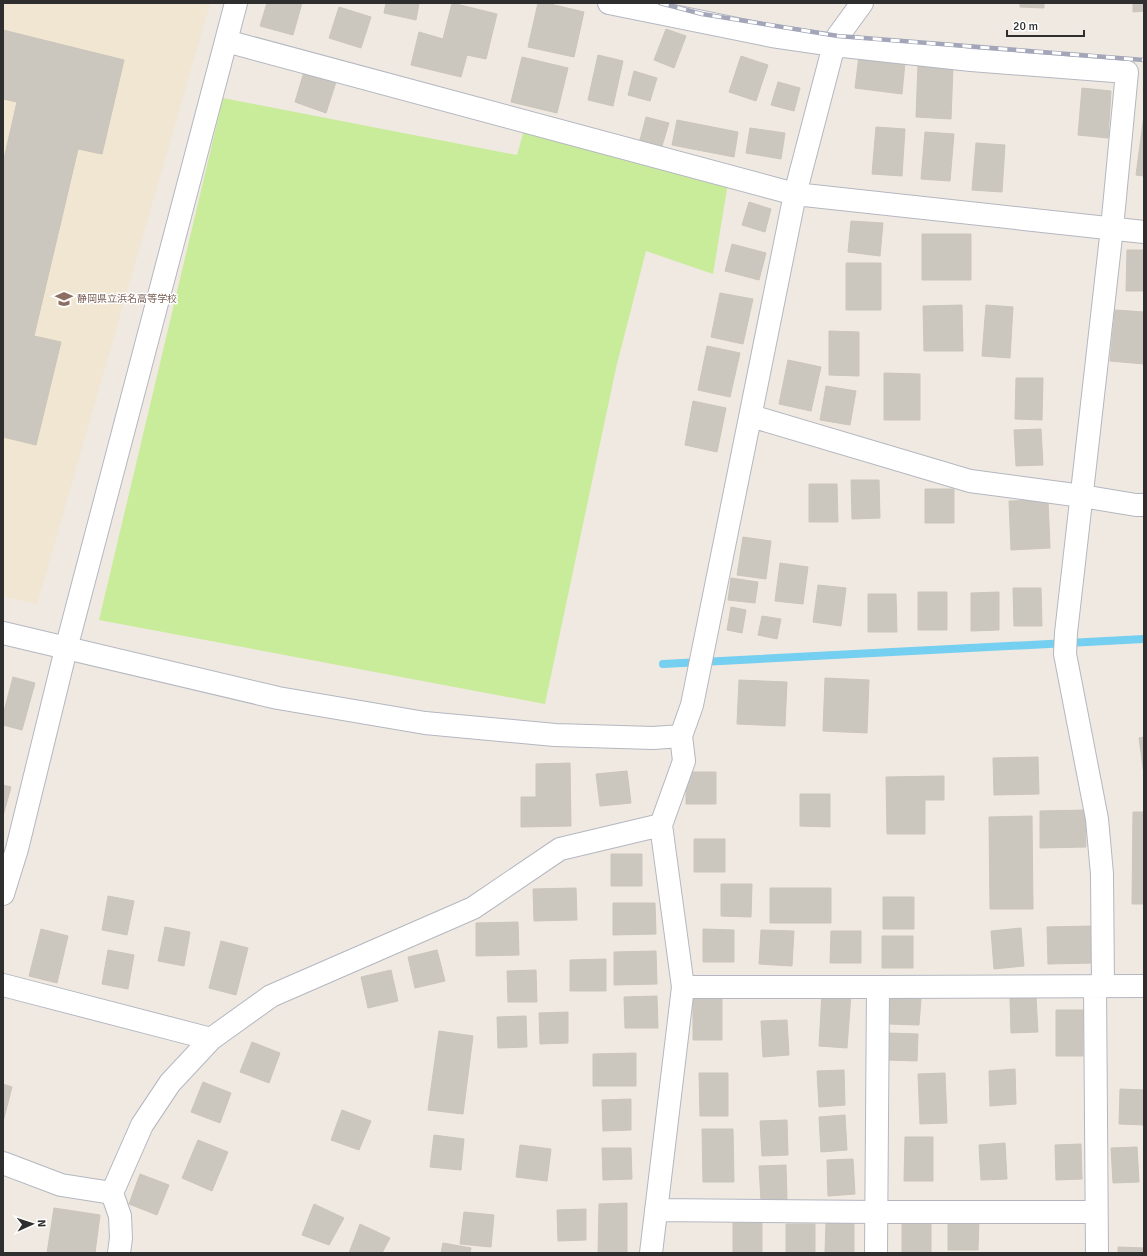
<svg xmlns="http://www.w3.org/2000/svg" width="1147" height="1256" viewBox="0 0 1147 1256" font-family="Signika,'Noto Sans JP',sans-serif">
<rect width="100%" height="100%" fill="#efe9e1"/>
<path fill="#f0e6d1" d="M 3,3 L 210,3 L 37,604 L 3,596 Z"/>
<path fill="#c9ec9a" d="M 223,98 L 517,155 L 524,130 L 728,183 L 713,274 L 646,251 L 616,368 L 545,704 L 99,620 Z"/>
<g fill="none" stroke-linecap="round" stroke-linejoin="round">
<path stroke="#75cff0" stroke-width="8" d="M 663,664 L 1144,639"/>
</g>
<path fill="#cbc7bf" stroke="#cbc5ba" d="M 267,3 L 302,3 L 293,35 L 260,26 Z
M 386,3 L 419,3 L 416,20 L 384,13 Z
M 452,3 L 497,14 L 486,59 L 467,55 L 461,77 L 411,65 L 419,32 L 443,39 Z
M 538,3 L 546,3 L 584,12 L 574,57 L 528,47 Z
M 1020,3 L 1044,3 L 1044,8 L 1020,7 Z
M 1133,3 L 1144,3 L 1144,11 L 1133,12 Z
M 339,7 L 371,17 L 361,48 L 329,38 Z
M 666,29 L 686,36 L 674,68 L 654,60 Z
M 3,30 L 124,60 L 102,154 L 78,149 L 34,336 L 61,342 L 36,445 L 3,437 L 3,163 L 17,102 L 3,99 Z
M 598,55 L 623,61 L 613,106 L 588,100 Z
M 741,56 L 768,65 L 756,101 L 729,92 Z
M 859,56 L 905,62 L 902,94 L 855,88 Z
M 522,57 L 568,68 L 557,113 L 511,102 Z
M 918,64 L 953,66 L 951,119 L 916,117 Z
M 634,71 L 657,78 L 650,101 L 628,95 Z
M 304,72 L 336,82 L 326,113 L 295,102 Z
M 778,82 L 800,88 L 794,111 L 771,105 Z
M 1082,88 L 1111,91 L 1108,138 L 1078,135 Z
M 1144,115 L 1144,176 L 1136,175 Z
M 646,117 L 669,123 L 662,146 L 640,140 Z
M 677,120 L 738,132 L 734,157 L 672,145 Z
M 876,127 L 905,129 L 902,176 L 872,174 Z
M 750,128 L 785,133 L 781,159 L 746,153 Z
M 925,132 L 954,134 L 950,181 L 921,179 Z
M 976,143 L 1005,145 L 1002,192 L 972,190 Z
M 749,202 L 771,209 L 765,232 L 742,225 Z
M 851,221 L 883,223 L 880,256 L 848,252 Z
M 922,234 L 971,234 L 971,280 L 922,280 Z
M 732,244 L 766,253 L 759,280 L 725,271 Z
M 1127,250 L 1144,250 L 1144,291 L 1126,291 Z
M 846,263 L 881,263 L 881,310 L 846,310 Z
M 720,293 L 753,299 L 743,344 L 711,337 Z
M 962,305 L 963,351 L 924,351 L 923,306 Z
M 986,305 L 1013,307 L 1010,358 L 982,356 Z
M 1115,310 L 1144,312 L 1144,364 L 1110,361 Z
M 829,331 L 859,332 L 859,376 L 829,375 Z
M 707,346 L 740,353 L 730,397 L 698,390 Z
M 788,360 L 821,367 L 811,411 L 779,404 Z
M 884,373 L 920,374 L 920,420 L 884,420 Z
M 1016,378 L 1043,378 L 1042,420 L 1015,419 Z
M 826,386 L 856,391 L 850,425 L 820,420 Z
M 693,401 L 726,408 L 717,452 L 685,445 Z
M 1041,429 L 1043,465 L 1016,466 L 1014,430 Z
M 851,480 L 879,480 L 880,518 L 852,519 Z
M 809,484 L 837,484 L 838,522 L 809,522 Z
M 925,489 L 954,489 L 954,523 L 925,523 Z
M 1048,500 L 1050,548 L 1011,550 L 1009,501 Z
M 743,537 L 771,541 L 766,579 L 737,575 Z
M 780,563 L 808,567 L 803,604 L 775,601 Z
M 731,578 L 758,582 L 755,603 L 728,600 Z
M 818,585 L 846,588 L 841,626 L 813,622 Z
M 1013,588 L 1041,588 L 1042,626 L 1014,626 Z
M 918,592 L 947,592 L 947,630 L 918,630 Z
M 999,592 L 999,630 L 971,631 L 971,593 Z
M 868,594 L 896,594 L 897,632 L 868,632 Z
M 731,607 L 746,610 L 742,633 L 727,630 Z
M 762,616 L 781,619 L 777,639 L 758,635 Z
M 13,677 L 35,683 L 22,730 L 3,725 L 3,715 Z
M 825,678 L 869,680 L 867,733 L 823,731 Z
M 739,680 L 787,682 L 785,726 L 737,724 Z
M 1144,737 L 1144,775 L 1139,738 Z
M 1038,757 L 1039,794 L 994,795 L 993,758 Z
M 570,763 L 571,826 L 521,827 L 521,797 L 536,797 L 536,764 Z
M 627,771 L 631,803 L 600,806 L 596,774 Z
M 686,772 L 716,772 L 716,804 L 686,804 Z
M 944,776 L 944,800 L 925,800 L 925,834 L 887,834 L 886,777 Z
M 3,785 L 11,787 L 3,816 Z
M 800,794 L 830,794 L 830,827 L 800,826 Z
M 1085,810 L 1086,847 L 1040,848 L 1040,811 Z
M 1133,812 L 1144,812 L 1144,904 L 1132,904 Z
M 1032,816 L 1033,909 L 990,909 L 989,817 Z
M 694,839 L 725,839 L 725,872 L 694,872 Z
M 611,854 L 642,854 L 642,886 L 611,886 Z
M 721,884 L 752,884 L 751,917 L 721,916 Z
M 576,888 L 577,920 L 534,921 L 533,889 Z
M 770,888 L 831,888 L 831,923 L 770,923 Z
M 108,896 L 134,901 L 127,935 L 102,930 Z
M 883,897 L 914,897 L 914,929 L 883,929 Z
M 613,903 L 655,903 L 656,934 L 613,935 Z
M 518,922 L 519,955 L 476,956 L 476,923 Z
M 1092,926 L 1093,963 L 1048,964 L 1047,927 Z
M 165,927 L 190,932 L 184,966 L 158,961 Z
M 1021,928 L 1024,966 L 994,969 L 991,931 Z
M 41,929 L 68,936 L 57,983 L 29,976 Z
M 703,929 L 734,930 L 734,962 L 703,962 Z
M 761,930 L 794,931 L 792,966 L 759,964 Z
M 831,931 L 861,931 L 861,963 L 830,963 Z
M 882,936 L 913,936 L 913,968 L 882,968 Z
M 221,941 L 248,948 L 236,995 L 209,988 Z
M 108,950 L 134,955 L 128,989 L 102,984 Z
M 437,950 L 445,981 L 415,988 L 408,957 Z
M 656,951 L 657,984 L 614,985 L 614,952 Z
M 606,959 L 606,991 L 570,991 L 570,960 Z
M 391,970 L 398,1001 L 368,1008 L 361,977 Z
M 536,970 L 537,1002 L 508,1002 L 507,971 Z
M 822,992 L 851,994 L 847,1048 L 819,1046 Z
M 657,996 L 658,1028 L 625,1028 L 624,997 Z
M 693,997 L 722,997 L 722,1040 L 693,1040 Z
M 1036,997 L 1038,1032 L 1011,1033 L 1010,998 Z
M 890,998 L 921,999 L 919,1025 L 890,1024 Z
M 1056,1010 L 1083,1010 L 1083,1056 L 1056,1056 Z
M 568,1012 L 568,1043 L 540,1044 L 539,1013 Z
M 526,1016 L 527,1047 L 498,1048 L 497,1017 Z
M 787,1020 L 789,1055 L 763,1057 L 761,1021 Z
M 439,1031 L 473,1036 L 463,1114 L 428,1110 Z
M 888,1033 L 918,1034 L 917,1061 L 887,1060 Z
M 252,1042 L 280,1053 L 269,1083 L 240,1072 Z
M 636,1053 L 636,1086 L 593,1086 L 593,1054 Z
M 1015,1069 L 1016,1104 L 990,1106 L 989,1071 Z
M 844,1070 L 845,1105 L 819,1107 L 817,1071 Z
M 699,1073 L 728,1073 L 728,1116 L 700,1116 Z
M 945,1073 L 947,1123 L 920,1124 L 918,1074 Z
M 203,1082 L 231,1093 L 220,1123 L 191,1112 Z
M 3,1084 L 12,1087 L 3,1122 Z
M 1120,1089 L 1144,1090 L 1144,1125 L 1119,1124 Z
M 631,1099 L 631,1130 L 603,1131 L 602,1100 Z
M 342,1110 L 371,1121 L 359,1150 L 331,1140 Z
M 845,1115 L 847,1150 L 821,1152 L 819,1117 Z
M 787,1120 L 788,1155 L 762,1156 L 760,1121 Z
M 702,1129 L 733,1129 L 734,1182 L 703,1182 Z
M 434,1135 L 464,1139 L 461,1170 L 430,1167 Z
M 905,1137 L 933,1137 L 933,1181 L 904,1181 Z
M 198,1140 L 228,1152 L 212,1191 L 182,1178 Z
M 1005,1143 L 1007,1179 L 981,1180 L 979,1145 Z
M 1081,1144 L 1082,1179 L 1056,1180 L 1055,1145 Z
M 520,1145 L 551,1149 L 547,1181 L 516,1177 Z
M 1137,1147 L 1139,1182 L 1113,1183 L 1111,1148 Z
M 602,1148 L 631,1148 L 632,1179 L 603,1180 Z
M 853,1159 L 855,1194 L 828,1196 L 827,1160 Z
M 786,1165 L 787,1200 L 761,1201 L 759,1166 Z
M 140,1174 L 169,1185 L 157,1215 L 129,1204 Z
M 627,1203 L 627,1253 L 598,1253 L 599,1204 Z
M 314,1204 L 344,1218 L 329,1245 L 302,1235 Z
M 54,1208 L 100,1215 L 95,1253 L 47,1253 Z
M 586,1209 L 586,1240 L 558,1241 L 557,1210 Z
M 464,1212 L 494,1215 L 491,1247 L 460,1244 Z
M 948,1218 L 979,1218 L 978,1250 L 948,1250 Z
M 902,1220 L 931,1220 L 931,1253 L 902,1253 Z
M 826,1222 L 854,1222 L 854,1253 L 825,1253 Z
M 733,1223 L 762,1223 L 762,1253 L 733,1253 Z
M 360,1224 L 390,1238 L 382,1253 L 349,1253 Z
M 786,1224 L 815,1224 L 815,1253 L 786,1253 Z
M 443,1243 L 471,1248 L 470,1253 L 441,1253 Z
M 1118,1247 L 1144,1248 L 1144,1253 L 1118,1253 Z"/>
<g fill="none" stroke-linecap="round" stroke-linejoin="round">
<g stroke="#b4b7c1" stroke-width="24">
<path id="minor" d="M 609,3 L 772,36 L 834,45 L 971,60 L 1127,72 L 1112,228 L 1066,633 L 1065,654 L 1097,819 L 1102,874 L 1103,986
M 226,41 L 795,194 L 1144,232
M 751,416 L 970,481 L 1082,496 L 1136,505 L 1144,505
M 3,633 L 278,698 L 425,723 L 555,735 L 653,738 L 681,736 L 692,705 L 795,194 L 834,45 L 838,36 L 862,3
M 3,894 L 17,849 L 66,649 L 236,3
M 3,985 L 211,1039
M 1095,986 L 1097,1253
M 683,987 L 878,987 L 1144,986
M 3,1163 L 61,1185 L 112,1193
M 656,1210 L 877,1212 L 1096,1212
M 119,1253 L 121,1238 L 120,1216 L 112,1193 L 142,1125 L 170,1083 L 211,1039 L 271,996 L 473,908 L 560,849 L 661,825
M 651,1253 L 683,987 L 661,825 L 684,761 L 681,736
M 876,1253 L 878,987"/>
</g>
<use href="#minor" stroke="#fff" stroke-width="22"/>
<g stroke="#a3a6b8" stroke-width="4.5">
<path id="rail" d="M 660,3 L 702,14 L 838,36 L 1144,60"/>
</g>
<use href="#rail" stroke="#fff" stroke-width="3" stroke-dasharray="9" stroke-linecap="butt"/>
</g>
<defs>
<g id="school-bare" transform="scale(1.38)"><path d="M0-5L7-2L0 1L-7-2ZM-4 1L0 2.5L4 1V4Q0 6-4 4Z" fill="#8d6e63" stroke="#fff" stroke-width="2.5" paint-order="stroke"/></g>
</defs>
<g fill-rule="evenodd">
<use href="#school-bare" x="64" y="299"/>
</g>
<g text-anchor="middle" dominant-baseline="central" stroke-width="3" stroke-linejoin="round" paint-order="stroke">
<g font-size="10" fill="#785e54" stroke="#fff" text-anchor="start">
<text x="77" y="299">静岡県立浜名高等学校</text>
</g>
</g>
<rect width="1147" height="1256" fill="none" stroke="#2e2e2e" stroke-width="8"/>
<g transform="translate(32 1224) rotate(87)" stroke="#ffffff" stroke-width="3" paint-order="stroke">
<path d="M0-3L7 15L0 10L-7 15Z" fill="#2e2e2e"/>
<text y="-6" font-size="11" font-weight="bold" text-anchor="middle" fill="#2e2e2e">N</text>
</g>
<path d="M1007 30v6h77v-6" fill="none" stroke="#2e2e2e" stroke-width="2"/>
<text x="1013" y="30" font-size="12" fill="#2e2e2e" stroke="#ffffff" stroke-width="3" paint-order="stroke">20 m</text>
</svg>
